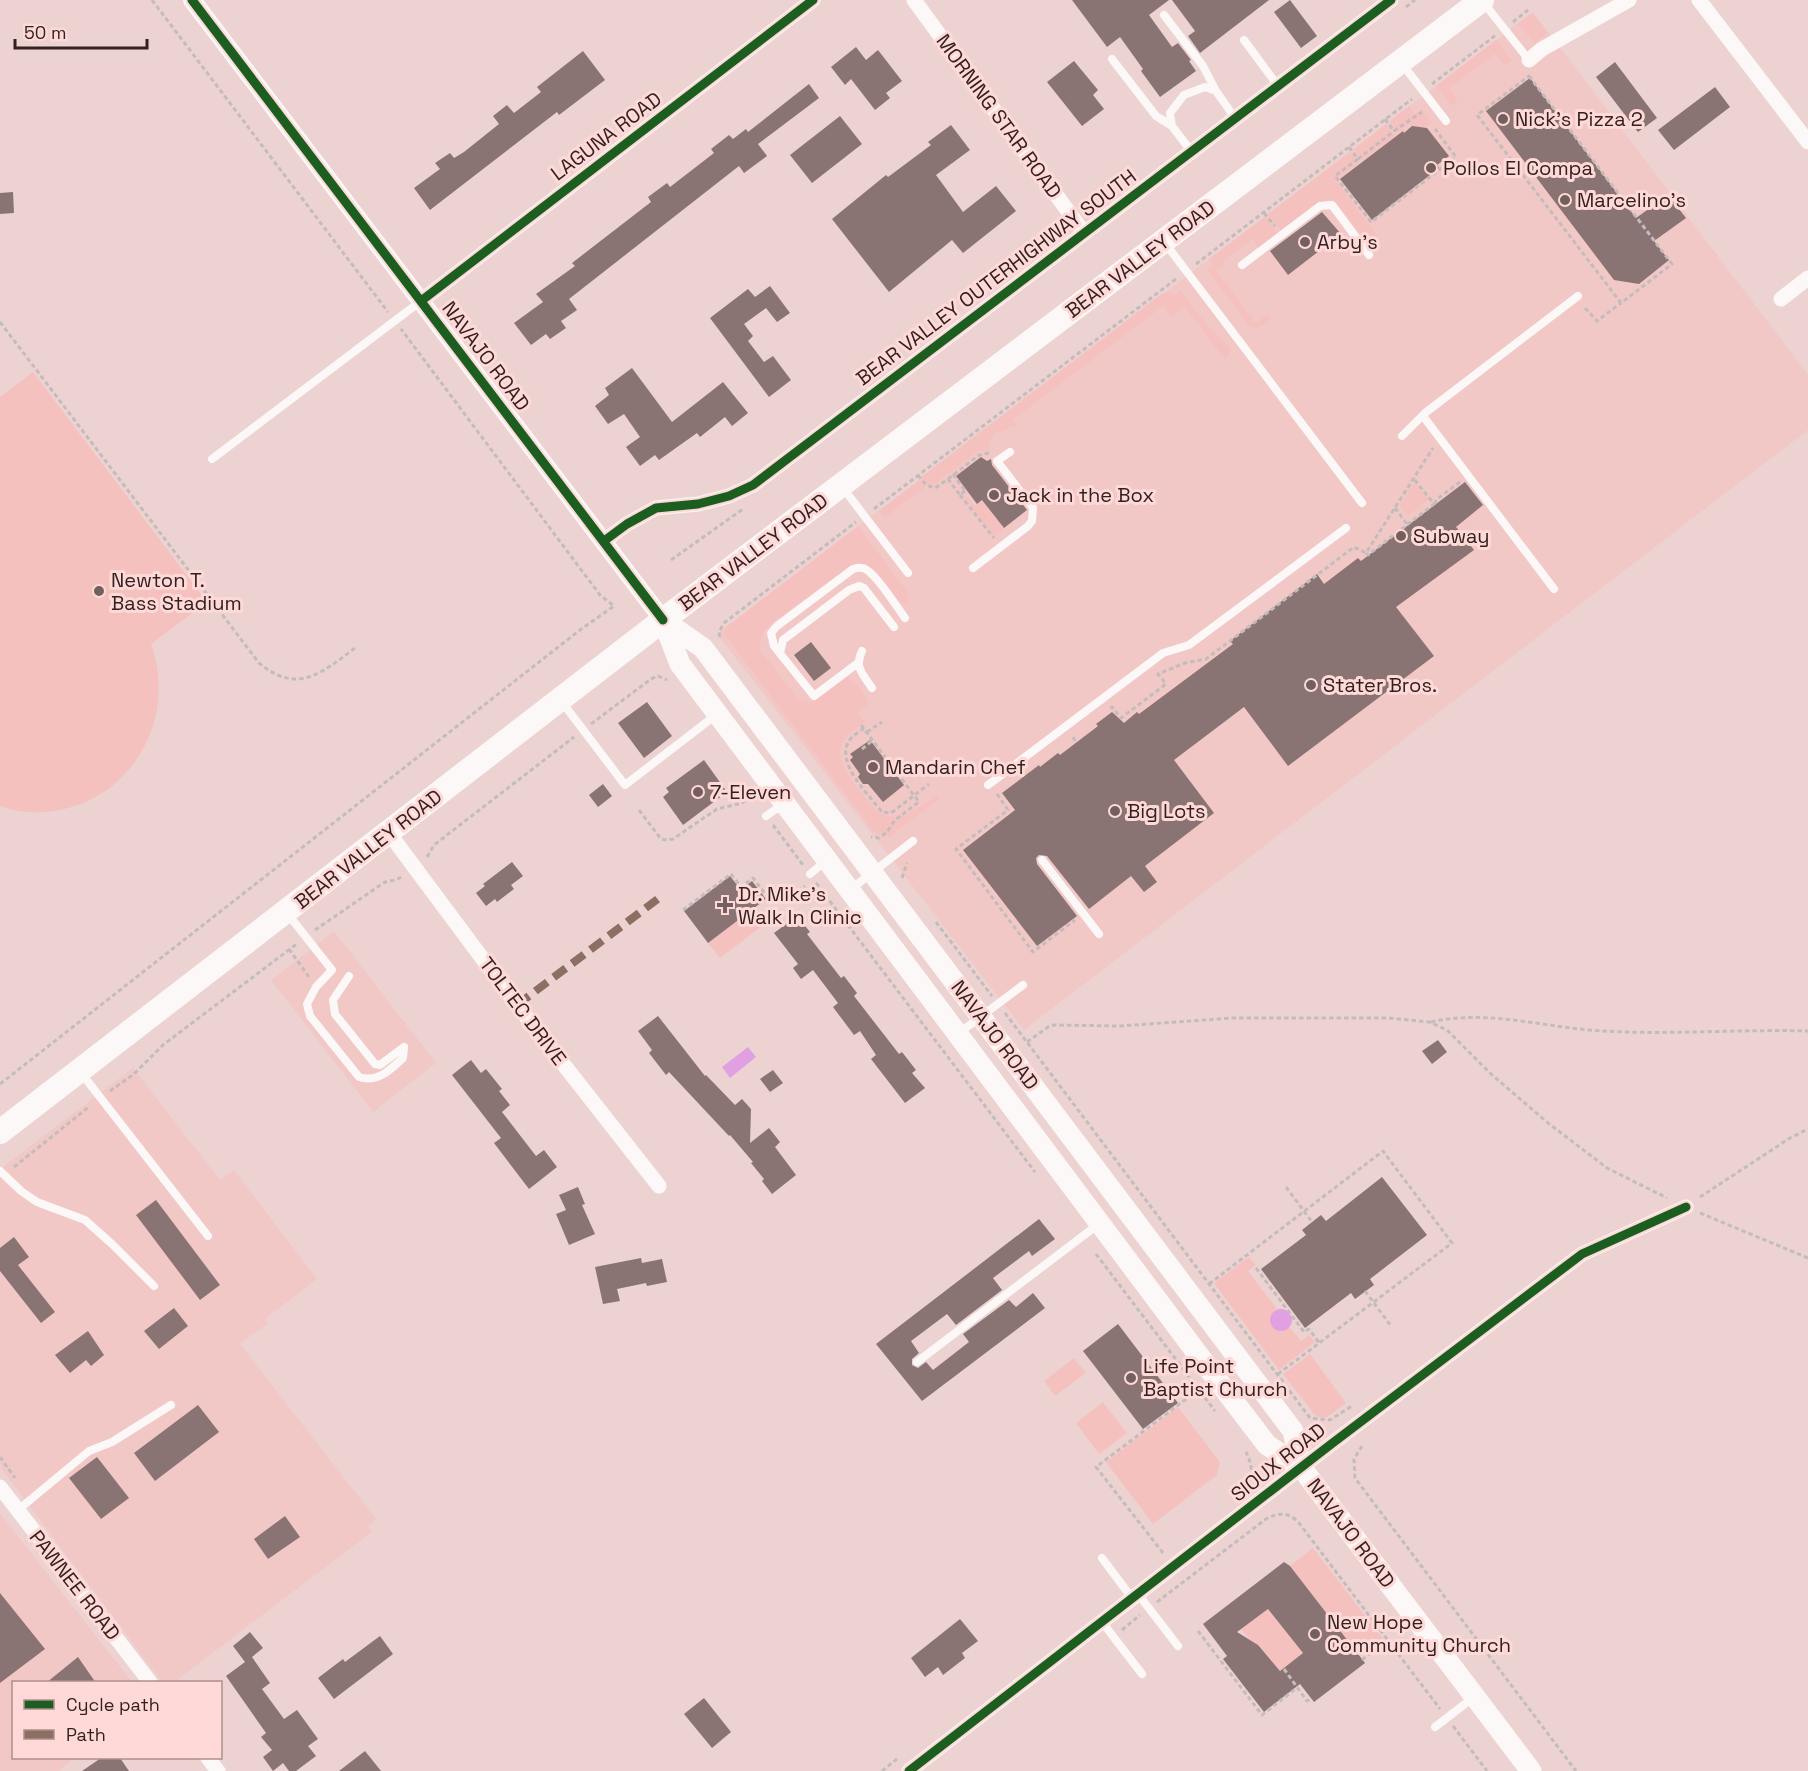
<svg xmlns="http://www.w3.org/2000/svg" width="1808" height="1771" viewBox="0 0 1808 1771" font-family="'Space Grotesk',sans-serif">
<rect width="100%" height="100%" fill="#ecd3d2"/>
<path fill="#f1c8c6" d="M 1533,12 L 1808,375 L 1808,430 L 1024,1030 L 717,634 Z
M 334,931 L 436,1063 L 373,1112 L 271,980 Z
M 133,1068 L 220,1180 L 234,1170 L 317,1279 L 265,1319 L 268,1323 L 240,1344 L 376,1519 L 368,1526 L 372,1532 L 174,1682 L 162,1682 L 0,1467 L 0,1169 Z
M 0,1513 L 132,1682 L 14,1682 L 14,1758 L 75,1758 L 58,1771 L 0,1771 Z"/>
<path fill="#f5c1bf" d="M 1532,13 L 1547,33 L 1534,43 L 1518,23 Z
M 1496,40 L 1512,60 L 1505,65 L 1495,54 L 1449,88 L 1458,100 L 1451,106 L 1436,86 Z
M 1409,106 L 1415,114 L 1422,109 L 1432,123 C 1425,128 1418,129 1409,125 L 1399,133 L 1390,121 Z
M 1386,124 L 1395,136 L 1363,161 L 1354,149 Z
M 1350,152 L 1359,163 L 1336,181 L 1378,237 L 1371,242 C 1354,232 1348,210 1331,199 L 1322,202 L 1282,232 L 1268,214 Z
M 1265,217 L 1279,235 L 1259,249 L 1252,240 L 1223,261 L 1224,264 L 1216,270 L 1256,323 L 1268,314 L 1271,319 L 1256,329 L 1249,326 L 1207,270 L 1212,266 L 1211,259 L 1213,256 Z
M 1180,290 L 1209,328 L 1231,348 L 1230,354 L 1224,359 L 1185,307 L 1171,317 L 1163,306 L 1013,420 L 1018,427 L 1010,427 L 1007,430 L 996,433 L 990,441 L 988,451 L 979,451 L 931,487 L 929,484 L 927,485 L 921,477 L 1160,295 L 1167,292 L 1175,295 Z
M 33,372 L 207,602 L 151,644 C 177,716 135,796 59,810 C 39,814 19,813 0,806 L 0,397 Z
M 920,480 L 925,487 L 884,518 L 879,511 Z
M 1415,482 L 1429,500 L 1407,516 L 1400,505 Z
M 966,495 L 975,506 L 982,500 L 1002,526 L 1002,530 L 994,537 L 965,499 Z
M 858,526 L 909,594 L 908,601 L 901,603 L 897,599 C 884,582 872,556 847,568 L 767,627 C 761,635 759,641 761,651 L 798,699 L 809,702 L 815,701 L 848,677 L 858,685 L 869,703 L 858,712 L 865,722 C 859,726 851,731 846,737 C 827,760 863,793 877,811 C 897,827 919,807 937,795 L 939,797 L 938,800 L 888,838 L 883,832 L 879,834 L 874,832 L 724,634 L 725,628 Z
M 749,911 L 761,927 L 720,958 L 708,943 Z
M 1249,1257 L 1256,1265 L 1248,1271 L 1277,1309 L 1274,1311 L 1288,1328 L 1289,1326 L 1301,1341 L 1309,1335 L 1315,1342 L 1279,1370 L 1214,1283 Z
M 1310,1354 L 1346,1403 L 1327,1417 L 1318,1417 L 1314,1414 L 1283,1374 Z
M 1074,1358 L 1086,1373 L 1055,1396 L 1044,1381 Z
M 1103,1402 L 1127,1433 L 1099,1454 L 1076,1423 Z
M 1178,1407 L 1220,1462 L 1217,1475 L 1153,1524 L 1106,1462 Z
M 1313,1548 L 1383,1639 L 1360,1657 L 1290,1566 Z
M 1268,1609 L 1303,1653 L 1280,1671 L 1258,1645 L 1249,1639 L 1241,1629 Z"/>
<path fill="#e1a0e1" d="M 748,1047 L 756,1057 L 730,1078 L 722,1067 Z
M1270 1320a11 11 0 1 1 22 0a11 11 0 1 1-22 0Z"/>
<path fill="#8a7373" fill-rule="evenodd" d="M 1072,0 L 1169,0 L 1149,15 L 1172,47 L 1178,43 L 1191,60 L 1189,61 L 1196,71 L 1160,97 L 1141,71 L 1143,69 L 1120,37 L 1107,47 Z
M 1172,0 L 1269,0 L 1200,53 L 1188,36 L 1195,31 Z
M 1290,0 L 1317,36 L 1301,48 L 1274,12 Z
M 856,47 L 866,60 L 878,50 L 902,81 L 886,93 L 890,98 L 875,110 L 851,79 L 845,85 L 831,67 Z
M 583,51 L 605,80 L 559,115 L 557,112 L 430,210 L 414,188 L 440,169 L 435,163 L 450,153 L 454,158 L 464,152 L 499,124 L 493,116 L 507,105 L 514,113 L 541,92 L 537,87 Z
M 1074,61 L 1098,90 L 1093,95 L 1104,109 L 1082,126 L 1047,82 Z
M 1615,62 L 1657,118 L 1638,132 L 1596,77 Z
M 1530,78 L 1636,218 L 1668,195 L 1686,218 L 1654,241 L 1669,260 L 1639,284 L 1614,280 L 1486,111 Z
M 809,84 L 819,98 L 758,144 L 767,156 L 744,173 L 739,166 L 569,299 L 577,310 L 561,321 L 566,328 L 550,339 L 546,334 L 531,345 L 514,323 L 543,302 L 536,294 L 575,266 L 572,263 L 651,202 L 648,197 L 667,183 L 670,187 L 714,153 L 711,149 L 729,135 L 733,139 L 746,129 L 748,132 Z
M 1715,87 L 1730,107 L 1674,150 L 1658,130 Z
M 840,116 L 862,144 L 812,183 L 790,155 Z
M 951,125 L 970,150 L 936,175 L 963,212 L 996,186 L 1016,211 L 963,253 L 952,240 L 889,292 L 832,219 L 886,175 L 888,177 L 931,145 L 928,142 Z
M 1412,126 L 1427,128 L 1449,156 L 1437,165 L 1439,168 L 1372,220 L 1340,179 L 1403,131 L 1404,133 Z
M 13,192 L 14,213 L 0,214 L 0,193 Z
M 1322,212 L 1341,234 L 1288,275 L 1270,251 Z
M 770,286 L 790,313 L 777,322 L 766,308 L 744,324 L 753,336 L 748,341 L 764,362 L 773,356 L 791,380 L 769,397 L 710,318 L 748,289 L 755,297 Z
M 632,368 L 672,422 L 723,382 L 748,413 L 732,426 L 725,417 L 700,437 L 697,433 L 659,460 L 655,455 L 640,466 L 626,447 L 640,437 L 624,414 L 608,424 L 595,406 L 609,395 L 605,388 Z
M 981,457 L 987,461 L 991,459 L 992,465 L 1027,510 L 1004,528 L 982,500 L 977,504 L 956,476 Z
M 1465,482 L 1483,505 L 1456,527 L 1474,550 L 1396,607 L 1434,656 L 1288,766 L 1244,707 L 1174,760 L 1214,813 L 1145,866 L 1157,882 L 1144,892 L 1131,876 L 1089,909 L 1047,856 L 1039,855 L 1036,858 L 1037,864 L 1077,916 L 1037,946 L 963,850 L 1015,810 L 1002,793 L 1039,765 L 1040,767 L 1058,753 L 1060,755 L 1098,726 L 1096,724 L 1112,712 L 1124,723 L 1137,712 L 1139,714 L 1233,644 L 1230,641 L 1317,574 L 1324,584 L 1358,558 L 1361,561 Z
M 811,642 L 831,668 L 814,681 L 794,655 Z
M 647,702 L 672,736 L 644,758 L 618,723 Z
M 870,740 L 904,785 L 883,802 L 868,784 L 863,784 L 858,777 L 860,774 L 850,760 L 853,757 L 850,754 Z
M 704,760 L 727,792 L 683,825 L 663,797 L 669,792 L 666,788 Z
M 603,784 L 612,796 L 598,807 L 589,795 Z
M 512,862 L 523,876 L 511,885 L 514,889 L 497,902 L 495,899 L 486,906 L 476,893 L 485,886 L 483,884 Z
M 730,876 L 741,890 L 752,881 L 766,899 L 708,943 L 684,911 Z
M 797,916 L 810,932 L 807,934 L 841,978 L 844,976 L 857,993 L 854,996 L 899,1054 L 902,1052 L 916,1070 L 912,1073 L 925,1088 L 905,1103 L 871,1059 L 876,1055 L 860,1031 L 854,1035 L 833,1007 L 838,1003 L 813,970 L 801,979 L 793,968 L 798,964 L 774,933 Z
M 658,1016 L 705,1076 L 706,1075 L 735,1105 L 742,1099 L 751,1109 L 750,1143 L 769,1128 L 780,1142 L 775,1147 L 796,1175 L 772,1194 L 762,1181 L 764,1179 L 751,1163 L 753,1162 L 730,1135 L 729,1136 L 669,1072 L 666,1075 L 649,1053 L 652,1050 L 638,1031 Z
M 1438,1040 L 1447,1052 L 1432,1064 L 1422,1051 Z
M 471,1060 L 481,1073 L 486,1069 L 502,1089 L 499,1091 L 510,1105 L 502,1112 L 536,1156 L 544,1150 L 557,1167 L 529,1189 L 494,1143 L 501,1138 L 452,1075 Z
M 773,1070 L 783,1083 L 770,1092 L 760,1079 Z
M 1382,1177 L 1427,1235 L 1370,1279 L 1374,1285 L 1355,1299 L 1351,1293 L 1305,1328 L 1261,1269 L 1306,1235 L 1302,1230 L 1321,1215 L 1326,1221 Z
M 578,1187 L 585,1204 L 582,1205 L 595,1234 L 569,1245 L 556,1214 L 566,1210 L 559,1195 Z
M 156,1200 L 220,1285 L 200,1300 L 136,1215 Z
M 1039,1219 L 1055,1239 L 1032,1256 L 1029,1251 L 993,1278 L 1002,1290 L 956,1325 L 947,1314 L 911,1341 L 919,1353 L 912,1359 L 912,1365 L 918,1368 L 926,1362 L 933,1370 L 969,1342 L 963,1334 L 1009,1300 L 1016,1307 L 1033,1293 L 1045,1308 L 922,1401 L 876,1344 Z
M 14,1237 L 29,1257 L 18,1265 L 55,1312 L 41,1323 L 0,1271 L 0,1248 Z
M 641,1258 L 642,1263 L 662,1259 L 667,1282 L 647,1286 L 646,1283 L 617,1289 L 620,1301 L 603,1304 L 595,1267 Z
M 174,1308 L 188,1326 L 159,1349 L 144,1331 Z
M 1118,1324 L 1178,1403 L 1143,1429 L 1083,1351 Z
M 88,1331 L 104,1355 L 91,1366 L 86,1360 L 70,1373 L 55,1355 Z
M 198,1405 L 219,1432 L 155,1481 L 134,1453 Z
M 97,1457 L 129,1498 L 101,1519 L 69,1478 Z
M 285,1516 L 300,1537 L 268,1559 L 254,1539 Z
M 1284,1562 L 1290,1566 L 1365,1663 L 1314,1702 L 1300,1684 L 1264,1712 L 1223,1659 L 1227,1656 L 1203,1624 ZM 1268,1609 L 1303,1653 L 1280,1671 L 1258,1645 L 1237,1632 Z
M 0,1593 L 45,1649 L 0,1683 Z
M 960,1619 L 978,1641 L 962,1653 L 965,1658 L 943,1675 L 938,1667 L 925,1677 L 911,1658 Z
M 250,1632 L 263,1648 L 247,1661 L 252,1657 L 270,1683 L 262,1689 L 284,1719 L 297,1710 L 318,1739 L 308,1746 L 316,1756 L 296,1771 L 289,1771 L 283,1763 L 273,1771 L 263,1757 L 272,1750 L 261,1737 L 266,1733 L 226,1676 L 245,1662 L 233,1646 Z
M 380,1636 L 393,1654 L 334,1699 L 318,1678 L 343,1659 L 345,1662 Z
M 78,1657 L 96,1683 L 46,1683 Z
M 704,1698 L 731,1732 L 712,1748 L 684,1714 Z
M 365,1751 L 381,1771 L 339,1771 Z
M 101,1758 L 120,1758 L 129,1771 L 82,1771 Z"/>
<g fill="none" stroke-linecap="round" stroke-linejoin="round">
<path stroke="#c4bcbc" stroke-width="3" stroke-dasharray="4.5 3" stroke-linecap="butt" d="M 152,0 L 388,312
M 1406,7 L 1415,0
M 1513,22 L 1528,10
M 1529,76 L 1672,264 L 1621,303 L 1477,115 Z
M 1432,84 L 1496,35
M 1385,119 L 1394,131 L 1422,112
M 1349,147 L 1358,159 L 1394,131
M 1358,159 L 1335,176 L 1371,222 L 1456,157 L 1435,129
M 1264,213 L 1275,226
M 1196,264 L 1412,99
M 1585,308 L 1597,321 L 1621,303
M 0,322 L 259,663 C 297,695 322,673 355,648
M 953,474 L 965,491
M 918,475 C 923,482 926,486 935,488 L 948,479 L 960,495 L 966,490
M 948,479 L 979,455 L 989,453
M 960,495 L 994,538
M 1434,504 L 1437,499 L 1460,482
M 1395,508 L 1407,524
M 874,509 L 1176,279
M 1366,553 L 1368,555 L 1434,504 L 1414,479
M 671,560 L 743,509
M 720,637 L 719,632 L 724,623 L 856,522
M 1110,708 L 1112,707 L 1121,718 L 1166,684 L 1158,674 L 1185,663 L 1206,659 L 1354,547 L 1366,553 L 1433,448
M 591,724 L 651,679 L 658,676 L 667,680
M 861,725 L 919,802 L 895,820 L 887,832 L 879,838 L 871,837
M 864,728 C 859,732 852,736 849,741 C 835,763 869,795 882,812 L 891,813 L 929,784
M 867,732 L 882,722
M 1073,737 L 1076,742
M 862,749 L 873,740
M 997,794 L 1008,810 L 956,849 L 1033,952 L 1075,920
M 639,810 L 661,839 L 667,840 L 673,839 L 717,809 L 742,803 L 754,794
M 773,825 L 803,865
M 427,857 L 434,845 L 574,737
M 902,878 L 907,863
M 816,883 L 1035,1172
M 683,910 L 731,874 L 741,887 L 753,878 C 776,908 774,909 805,886
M 936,922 L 992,996
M 315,930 L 385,882 L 396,880 L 403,876
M 289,949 L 309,977
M 1005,1013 L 1310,1418 L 1330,1420 L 1352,1406
M 1431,1022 C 1488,1009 1546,1028 1603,1031 C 1671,1035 1740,1029 1808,1031
M 1027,1042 L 1048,1027 L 1054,1025 L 1120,1026 L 1232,1018 L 1388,1018 L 1429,1022 L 1447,1030 L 1491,1074 L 1548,1123 L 1607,1168 L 1667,1198
M 0,1084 L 580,630 L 614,606 L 600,595 L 401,329
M 110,1091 L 134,1074 L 163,1045 L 298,943
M 14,1167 L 90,1106
M 1286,1187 L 1312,1222
M 1700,1197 L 1790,1138 L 1808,1129
M 1700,1213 L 1808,1258
M 1096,1254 L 1215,1411
M 1256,1268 L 1304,1332 L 1309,1329 L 1320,1344
M 1209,1284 L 1383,1151 L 1452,1243 L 1278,1374
M 1365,1291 L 1391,1326
M 1362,1446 L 1354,1459 L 1355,1478 L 1576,1771
M 0,1457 L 15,1478
M 1243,1490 C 1254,1478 1253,1466 1246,1452
M 1163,1553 L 1096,1467 L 1198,1390
M 1157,1602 L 1266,1519 C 1279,1512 1289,1512 1299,1523 L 1440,1709
M 1122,1630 L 1140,1615
M 1198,1631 L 1262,1715 L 1298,1687
M 1362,1660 L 1387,1640
M 1284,1669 L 1307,1701 L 1311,1699
M 1453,1726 L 1487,1771
M 882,1771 L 897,1759"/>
<path stroke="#fcf8f8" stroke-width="8" d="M 1483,2 L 1529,60
M 1164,15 L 1203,66 L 1216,91
M 1244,40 L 1278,86
M 1112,59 L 1156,116 L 1172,126
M 1403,65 L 1446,121
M 1191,151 L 1172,126 L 1170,113 L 1184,95 L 1205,87 L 1216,91 L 1235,118
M 1165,243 L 1362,503
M 1242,265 L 1320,206 L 1332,205 L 1369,255
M 1423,416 L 1554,589
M 1402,436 L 1425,413 L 1578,296
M 212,459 L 421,301
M 843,488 L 908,573
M 973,568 L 1028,526 L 1032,521 L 1033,508 L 997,461 L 1010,452
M 862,651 C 854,668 863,674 872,688
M 780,653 L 783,640 L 849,590 L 859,586 L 864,588 L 894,627
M 858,663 L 814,696 L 774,646 L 771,633 L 777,626 L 853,569 C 859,567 863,567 867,570 C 879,578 896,606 905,618
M 562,702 L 625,785 L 716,715
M 988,785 L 1163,653 L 1189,645 L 1346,528
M 766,816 L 782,805
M 1042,860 L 1099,934
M 810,874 L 827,860
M 851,889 L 913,841
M 287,913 L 332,970 L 316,987 L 307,1004 L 310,1016 L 359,1077 C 378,1083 390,1070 403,1058 L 404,1047
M 349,976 L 333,1000 L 335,1014 L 375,1064 L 380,1065 L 404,1047
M 959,1033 L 1023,985
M 82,1074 L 208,1236
M 0,1171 L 21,1191 L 37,1202 L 85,1220 L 113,1245 L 154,1286
M 917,1362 L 1100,1223
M 18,1510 L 89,1451 L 112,1442 L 171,1405
M 1102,1558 L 1132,1598
M 1138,1594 L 1178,1646
M 1102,1622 L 1142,1674
M 1435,1727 L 1474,1697"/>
<path stroke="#fcf8f8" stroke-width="15" d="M 914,0 L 1084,233
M 1699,0 L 1808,142
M 1529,60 L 1542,49 L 1629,0
M 1781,299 L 1808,278
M 421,301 L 813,0
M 604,541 L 627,524 L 656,508 L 698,504 L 729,496 L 753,485 L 1391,0
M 389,833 L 517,1005 L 659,1186
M 0,1487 L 150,1682
M 208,1758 L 218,1771
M 909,1771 L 1330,1445 L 1582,1254 L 1686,1207"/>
<path stroke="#fcf8f8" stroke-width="18" d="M 192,0 L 663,620"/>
<path stroke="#fcf8f8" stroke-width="21" d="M 663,620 L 680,664 L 1209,1369 L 1267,1445 L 1301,1467 L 1531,1771
M 663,620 L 703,648 L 1293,1431 L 1301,1467"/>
<path stroke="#fcf8f8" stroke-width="24" d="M 0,1132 L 663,620 L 1482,0"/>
<path stroke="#8d6e63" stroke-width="8" stroke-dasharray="15 8" stroke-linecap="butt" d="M 517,1005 L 663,895"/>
<g stroke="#ffd9d7" stroke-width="13">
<path id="cycleway" d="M 192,0 L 663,620
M 421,301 L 813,0
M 604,541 L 627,524 L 656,508 L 698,504 L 729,496 L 753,485 L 1391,0
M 909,1771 L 1330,1445 L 1582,1254 L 1686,1207"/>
</g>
<use href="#cycleway" stroke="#1b5e20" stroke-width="9"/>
</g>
<g fill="#735f5e" stroke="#ffd9d7" stroke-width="2">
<circle cx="1503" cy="119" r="6"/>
<circle cx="1431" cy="168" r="6"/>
<circle cx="1565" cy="200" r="6"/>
<circle cx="1305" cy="242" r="6"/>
<circle cx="994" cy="495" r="6"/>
<circle cx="1401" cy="536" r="6"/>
<circle cx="99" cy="591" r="6"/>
<circle cx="1311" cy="685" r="6"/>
<circle cx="873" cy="767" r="6"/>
<circle cx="698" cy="792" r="6"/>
<circle cx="1115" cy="811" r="6"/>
<path d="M722 896h6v6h6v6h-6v6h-6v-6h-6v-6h6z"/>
<circle cx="1131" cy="1378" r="6"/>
<circle cx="1315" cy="1634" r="6"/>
</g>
<g text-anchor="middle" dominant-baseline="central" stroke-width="6" stroke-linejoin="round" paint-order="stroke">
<g font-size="20" fill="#322120" stroke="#ffd9d7">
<text transform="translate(999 116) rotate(54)">MORNING STAR ROAD</text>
<text transform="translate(606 136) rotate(-37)">LAGUNA ROAD</text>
<text transform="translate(1140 259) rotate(-37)">BEAR VALLEY ROAD</text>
<text transform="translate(996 277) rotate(-37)">BEAR VALLEY OUTERHIGHWAY SOUTH</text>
<text transform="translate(486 356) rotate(53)">NAVAJO ROAD</text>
<text transform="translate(753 552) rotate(-37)">BEAR VALLEY ROAD</text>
<text transform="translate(368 849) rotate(-38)">BEAR VALLEY ROAD</text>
<text transform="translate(523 1011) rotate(53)">TOLTEC DRIVE</text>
<text transform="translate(995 1035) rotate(53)">NAVAJO ROAD</text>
<text transform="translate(1278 1462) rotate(-38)">SIOUX ROAD</text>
<text transform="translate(1351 1533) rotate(53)">NAVAJO ROAD</text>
<text transform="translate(75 1585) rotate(52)">PAWNEE ROAD</text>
</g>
<g font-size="20" fill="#322120" stroke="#ffd9d7" text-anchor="start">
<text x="1515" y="119">Nick's Pizza 2</text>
<text x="1443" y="168">Pollos El Compa</text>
<text x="1577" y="200">Marcelino's</text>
<text x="1317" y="242">Arby's</text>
<text x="1006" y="495">Jack in the Box</text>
<text x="1413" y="536">Subway</text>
<text x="111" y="580">Newton T.<tspan x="111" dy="23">Bass Stadium</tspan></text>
<text x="1323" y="685">Stater Bros.</text>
<text x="885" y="767">Mandarin Chef</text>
<text x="710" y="792">7-Eleven</text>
<text x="1127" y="811">Big Lots</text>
<text x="738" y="894">Dr. Mike's<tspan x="738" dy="23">Walk In Clinic</tspan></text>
<text x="1143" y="1366">Life Point<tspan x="1143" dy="23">Baptist Church</tspan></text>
<text x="1327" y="1622">New Hope<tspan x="1327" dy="23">Community Church</tspan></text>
</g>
</g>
<rect x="12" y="1681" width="210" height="78" fill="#ffd9d7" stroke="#ad8f8e" stroke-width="1.5"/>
<rect x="24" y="1700" width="30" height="9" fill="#1b5e20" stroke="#ad8f8e" stroke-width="1.5"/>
<text x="66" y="1711" font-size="18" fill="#322120">Cycle path</text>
<rect x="24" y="1730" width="30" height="9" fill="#8d6e63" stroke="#ad8f8e" stroke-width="1.5"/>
<text x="66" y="1741" font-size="18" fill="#322120">Path</text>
<path d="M15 39v9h132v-9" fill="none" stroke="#322120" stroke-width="3"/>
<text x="24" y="39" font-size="18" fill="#322120" stroke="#ffd9d7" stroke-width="4.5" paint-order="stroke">50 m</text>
</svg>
